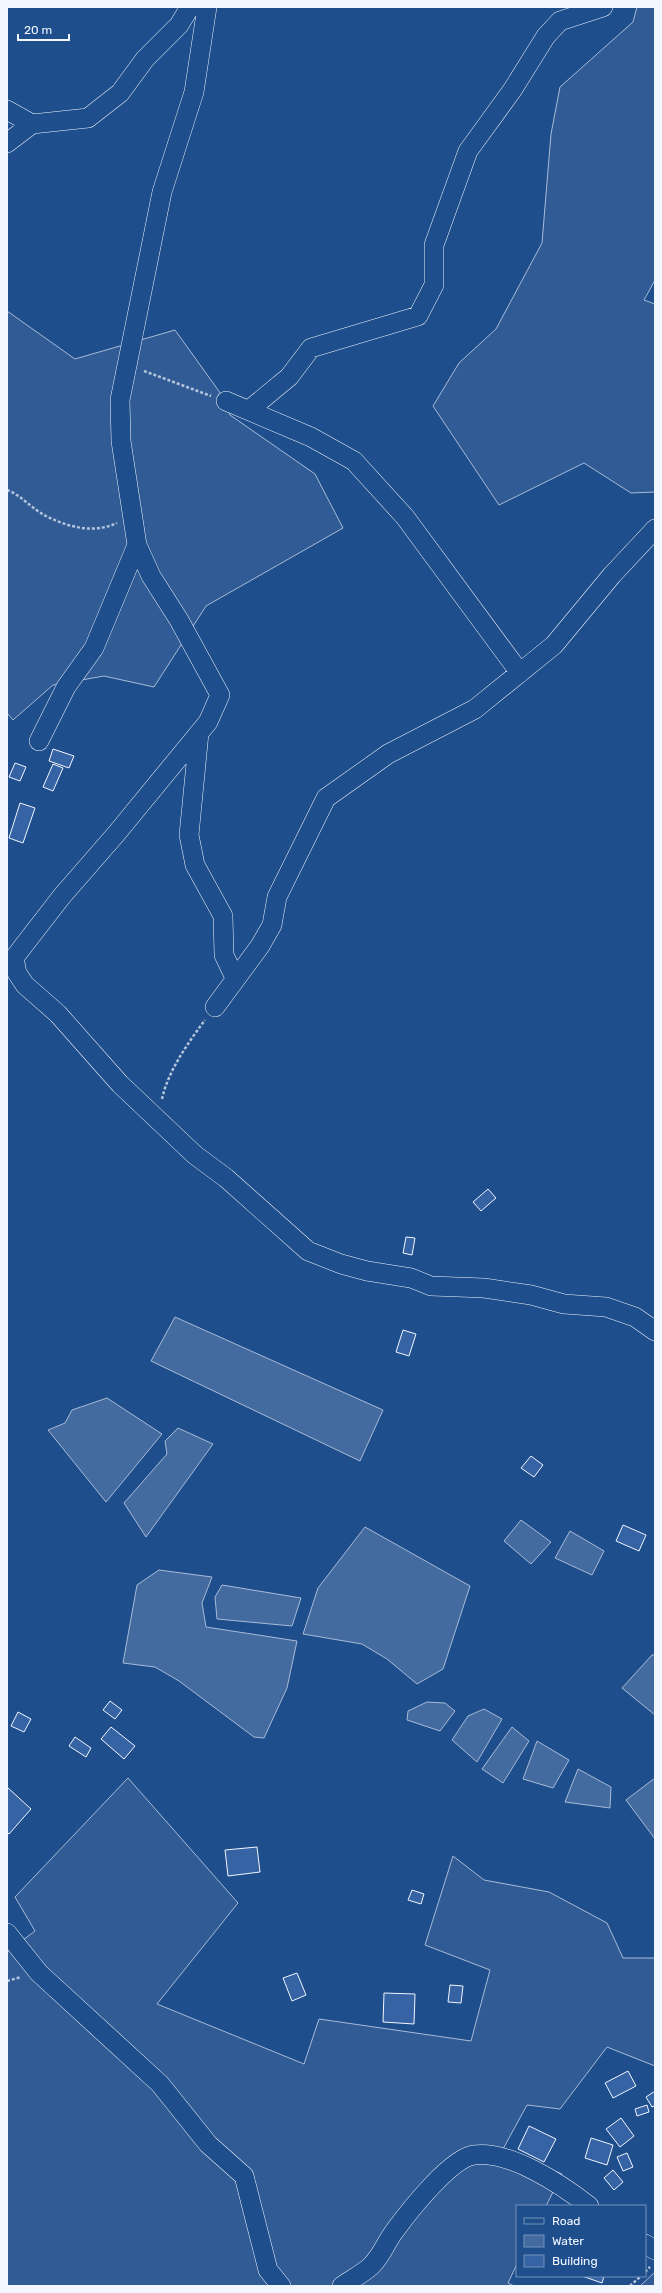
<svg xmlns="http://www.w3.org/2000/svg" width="662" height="2293" viewBox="0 0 662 2293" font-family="Rubik,sans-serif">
<rect width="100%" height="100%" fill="#1f4e8c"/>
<path fill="#305b95" stroke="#a8bbd7" d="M 637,7 L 655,7 L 655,280 L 644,300 L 655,304 L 655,492 L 631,493 L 584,463 L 499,505 L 433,406 L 459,363 L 496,329 L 542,243 L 551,134 L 560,87 L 633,22 Z
M 7,311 L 75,359 L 175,330 L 226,401 L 230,415 L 315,474 L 343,528 L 206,606 L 154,687 L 104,676 L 53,685 L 13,720 L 7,713 Z
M 128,1778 L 238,1903 L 157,2004 L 304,2064 L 319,2019 L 471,2041 L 490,1970 L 425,1945 L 453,1856 L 484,1880 L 549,1892 L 607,1923 L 623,1958 L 655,1958 L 655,2066 L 607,2047 L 560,2109 L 527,2105 L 503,2149 L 562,2174 L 546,2206 L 517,2206 L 517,2264 L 508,2283 L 514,2286 L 7,2286 L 7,1952 L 35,1931 L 15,1897 Z
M 655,2272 L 655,2286 L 640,2286 Z"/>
<path fill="#446ba0" stroke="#a8bbd7" d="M 175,1317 L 383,1410 L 360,1461 L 151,1361 Z
M 107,1398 L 162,1434 L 106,1502 L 48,1430 L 65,1423 L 72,1410 Z
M 178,1428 L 213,1444 L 146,1537 L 124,1503 L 167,1454 L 165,1441 Z
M 521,1520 L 551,1542 L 531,1564 L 504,1541 Z
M 365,1527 L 470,1586 L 443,1669 L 417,1684 L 387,1659 L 362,1644 L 303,1634 L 318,1588 Z
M 570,1531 L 604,1551 L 592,1575 L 555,1558 Z
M 159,1570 L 212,1577 L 202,1603 L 206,1627 L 297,1641 L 287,1688 L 264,1738 L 254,1737 L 179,1681 L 155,1667 L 123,1663 L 137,1585 Z
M 222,1585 L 301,1598 L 292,1626 L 217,1619 L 215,1597 Z
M 652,1655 L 655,1655 L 655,1715 L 622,1688 Z
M 427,1702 L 445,1703 L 455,1711 L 440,1731 L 407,1720 L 408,1711 Z
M 484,1709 L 502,1719 L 477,1762 L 452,1740 L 468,1716 Z
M 512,1727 L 529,1741 L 503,1783 L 482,1769 Z
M 537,1741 L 569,1760 L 553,1788 L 523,1779 Z
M 578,1769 L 611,1787 L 610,1808 L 565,1802 Z
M 655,1778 L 655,1839 L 626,1800 Z"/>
<path fill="#3563a3" stroke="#f2f6ff" d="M 53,749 L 74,756 L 69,768 L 49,761 Z
M 15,763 L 26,767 L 20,781 L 9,777 Z
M 53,764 L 63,768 L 53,791 L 43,787 Z
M 20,803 L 35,808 L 23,843 L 9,838 Z
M 488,1189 L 496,1198 L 481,1211 L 473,1202 Z
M 406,1237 L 415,1238 L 412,1255 L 403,1253 Z
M 403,1330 L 416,1334 L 409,1356 L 396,1352 Z
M 531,1456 L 543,1465 L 534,1477 L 521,1468 Z
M 623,1525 L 646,1535 L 639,1551 L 616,1541 Z
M 110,1701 L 122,1710 L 115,1719 L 103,1710 Z
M 18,1712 L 31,1719 L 24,1732 L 11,1726 Z
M 111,1727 L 135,1746 L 124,1759 L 101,1739 Z
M 75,1737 L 91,1748 L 86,1757 L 69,1746 Z
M 7,1787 L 31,1809 L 9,1834 L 7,1832 Z
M 257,1847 L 260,1872 L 228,1876 L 225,1850 Z
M 412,1890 L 424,1894 L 421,1904 L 408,1900 Z
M 297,1973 L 306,1995 L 292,2001 L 283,1978 Z
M 450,1985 L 463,1986 L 461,2003 L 448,2002 Z
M 384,1993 L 415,1994 L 414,2024 L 383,2022 Z
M 628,2071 L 636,2086 L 613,2098 L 605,2083 Z
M 655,2091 L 655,2106 L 652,2107 L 646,2097 Z
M 647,2105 L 649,2112 L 637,2116 L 635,2109 Z
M 621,2118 L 634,2136 L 620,2147 L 606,2129 Z
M 529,2126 L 556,2139 L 544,2162 L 518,2149 Z
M 591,2138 L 613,2145 L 607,2165 L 585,2158 Z
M 627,2153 L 633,2167 L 623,2171 L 617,2157 Z
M 613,2170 L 623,2182 L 614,2190 L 604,2178 Z
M 582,2276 L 604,2276 L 602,2283 Z"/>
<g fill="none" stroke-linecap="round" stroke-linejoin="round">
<g stroke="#f2f6ff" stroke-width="20">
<path id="minor" d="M 207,7 L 194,92 L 162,192 L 120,400 L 121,441 L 137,545 L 151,576 L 179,620 L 220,695 L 208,722 L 116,834 L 62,896 L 14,958 L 17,973 L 25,985 L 58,1014 L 120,1084 L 195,1155 L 226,1178 L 308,1251 L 341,1264 L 367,1271 L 411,1278 L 431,1286 L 484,1288 L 531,1295 L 564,1304 L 606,1307 L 635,1317 L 655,1331
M 7,110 L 32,124
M 7,143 L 32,124 L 88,118 L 120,93 L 145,59 L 179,25 L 190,7
M 226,401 L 311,437 L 354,461 L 405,517 L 520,673
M 249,410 L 289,377 L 311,348 L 418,316 L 434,285 L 434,245 L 468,151 L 513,89 L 546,36 L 560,21 L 603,7
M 199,733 L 189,835 L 195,865 L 223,916 L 224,955 L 235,978
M 39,741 L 66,687 L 94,648 L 137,545
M 215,1007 L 260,946 L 272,925 L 277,897 L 326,798 L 388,754 L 475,709 L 554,645 L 612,575 L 655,529
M 7,1933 L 39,1973 L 160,2084 L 208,2144 L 244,2176 L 268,2270 L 281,2286
M 645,2244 L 655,2250
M 342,2286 C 352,2279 364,2273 372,2265 C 382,2255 387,2240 396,2229 C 410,2210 451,2158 474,2155 C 510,2150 562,2185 589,2206"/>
</g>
<path stroke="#b3c4dc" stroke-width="2.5" stroke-dasharray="3 2" stroke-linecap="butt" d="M 144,371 L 211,396
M 7,490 C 21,495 32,509 46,516 C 68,527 93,534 117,523
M 162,1099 C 168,1071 188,1043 205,1020
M 7,1981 L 21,1977
M 645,2272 L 650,2267
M 630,2286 L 641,2276"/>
<use href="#minor" stroke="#1f4e8c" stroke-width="19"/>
</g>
<rect width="662" height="2293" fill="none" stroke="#f2f6ff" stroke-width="16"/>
<rect x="516" y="2205" width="130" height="72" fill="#1f4e8c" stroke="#7391ba"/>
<rect x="524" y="2218" width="20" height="6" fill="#1f4e8c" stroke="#7391ba"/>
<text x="552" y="2225" font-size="12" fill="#f2f6ff">Road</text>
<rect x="524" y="2235" width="20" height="12" fill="#446ba0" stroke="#7391ba"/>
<text x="552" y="2245" font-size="12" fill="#f2f6ff">Water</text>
<rect x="524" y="2255" width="20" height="12" fill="#3563a3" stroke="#7391ba"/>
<text x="552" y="2265" font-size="12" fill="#f2f6ff">Building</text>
<path d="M18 34v6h51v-6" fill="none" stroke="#f2f6ff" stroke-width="2"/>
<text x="24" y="34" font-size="12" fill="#f2f6ff" stroke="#1f4e8c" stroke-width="3" paint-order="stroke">20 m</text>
</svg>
